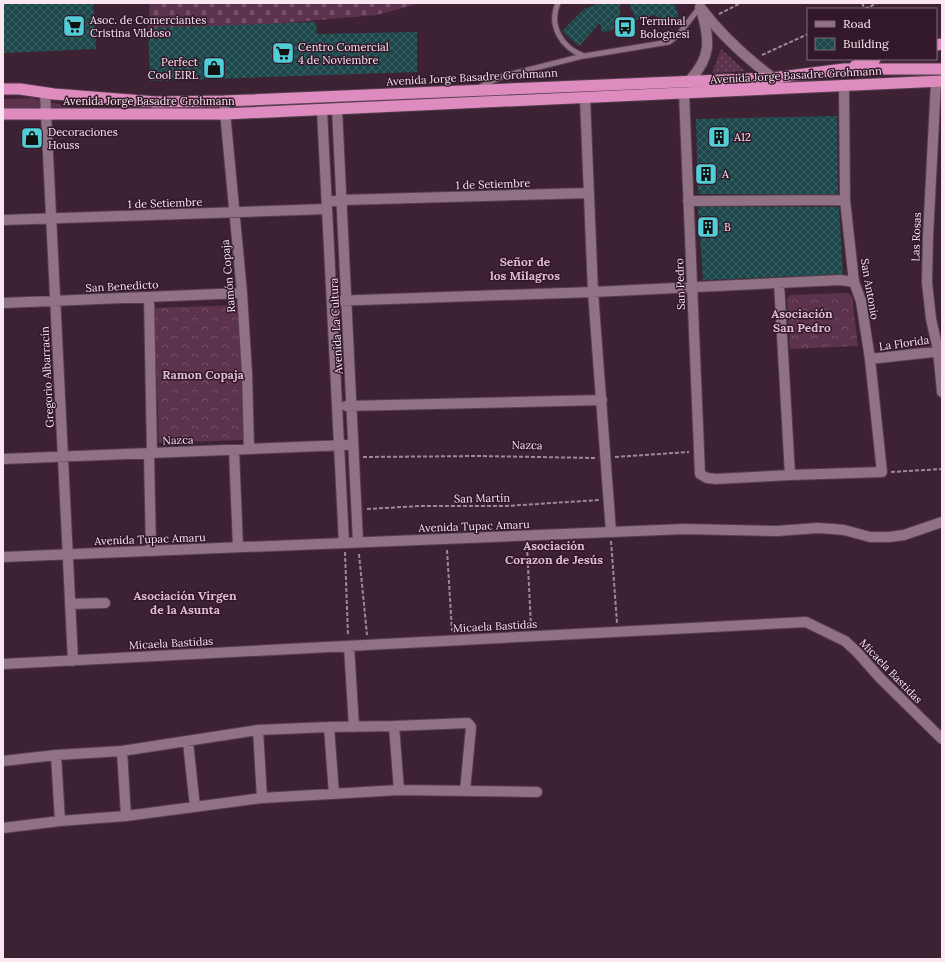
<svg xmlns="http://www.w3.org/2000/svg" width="945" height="962" viewBox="0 0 945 962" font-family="Lora,serif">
<defs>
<pattern id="forest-crowns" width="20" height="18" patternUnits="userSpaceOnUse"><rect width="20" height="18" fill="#5d324d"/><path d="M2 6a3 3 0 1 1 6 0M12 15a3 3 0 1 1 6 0" fill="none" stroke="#755067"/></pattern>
<pattern id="cemetery-stones" width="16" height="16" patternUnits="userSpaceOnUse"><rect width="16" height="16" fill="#5d324d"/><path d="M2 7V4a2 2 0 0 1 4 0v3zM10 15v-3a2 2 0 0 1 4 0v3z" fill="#755067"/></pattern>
<pattern id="garden-dots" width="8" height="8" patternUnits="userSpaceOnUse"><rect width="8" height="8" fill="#5d324d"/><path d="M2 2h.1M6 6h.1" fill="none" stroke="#755067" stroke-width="1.8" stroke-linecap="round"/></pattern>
<pattern id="building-cross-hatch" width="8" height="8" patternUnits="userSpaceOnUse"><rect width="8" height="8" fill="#1c484b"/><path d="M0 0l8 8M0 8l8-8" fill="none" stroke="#3e6265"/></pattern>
</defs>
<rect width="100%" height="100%" fill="#3d2233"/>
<path fill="#5d324d" d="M 32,98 L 72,107 L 3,108 L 3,99 Z"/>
<path fill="url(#forest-crowns)" d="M 847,293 L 852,296 L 858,346 L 790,349 L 787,299 L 790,295 Z
M 237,305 L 240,307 L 243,440 L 159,443 L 154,308 Z"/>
<path fill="url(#cemetery-stones)" d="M 150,3 L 421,3 L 377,15 L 273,24 L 148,28 Z"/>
<path fill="url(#garden-dots)" d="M 721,49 L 745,71 L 712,73 Z"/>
<path fill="url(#building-cross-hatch)" d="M 3,3 L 93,3 L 96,49 L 3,53 Z
M 600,3 L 620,3 L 620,27 L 602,33 L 600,23 L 579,46 L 562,31 L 584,9 Z
M 629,3 L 674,3 L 679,17 L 659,23 L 656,15 L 636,20 Z
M 316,22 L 317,34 L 417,32 L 417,72 L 150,81 L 148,28 Z
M 837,116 L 838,194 L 698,194 L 696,119 Z
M 698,207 L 839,207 L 843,274 L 703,280 Z"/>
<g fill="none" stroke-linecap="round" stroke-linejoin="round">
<g stroke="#563f4e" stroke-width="7">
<path id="service" d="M 558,3 C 548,26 562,48 584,56 L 669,42 L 678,35 L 700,7
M 480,87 L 503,76 L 583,56"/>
</g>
<g stroke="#563f4e" stroke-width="12">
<path id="minor" d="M 700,7 C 721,35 745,57 773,78
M 690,80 C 711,57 710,41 702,13
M 936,82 L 928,236 L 927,282 L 931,319 L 938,350 L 942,392
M 45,93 L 73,661
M 684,93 L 700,474 L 707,478 L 716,479 L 790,475 L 882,472 L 870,359 L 861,301 L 854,282 L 845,200 L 844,85
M 585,98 L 593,292 L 611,532
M 224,101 L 242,293 L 247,373 L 249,449
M 337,109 L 358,542
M 322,110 L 344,543
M 688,201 L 845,200
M 327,202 L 342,200 L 588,193
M 3,220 L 327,209
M 779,283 L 790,475
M 149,297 L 152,453
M 332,301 L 593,292 L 840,280 L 854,282
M 3,303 L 242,293
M 870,359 L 942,351
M 346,406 L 602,400
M 234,450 L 238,547
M 149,453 L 151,551
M 3,459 L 346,445
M 70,604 L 105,603
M 349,646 L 354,727
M 3,664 L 806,622 L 845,641 L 857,652 L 880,678 L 942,739
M 394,726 L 399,790
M 329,727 L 334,794
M 258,730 L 262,798
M 188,742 L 195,807
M 122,751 L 126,816
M 56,755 L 60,821
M 3,761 L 56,755 L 122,751 L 258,730 L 329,727 L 394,726 L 468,723 L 471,727 L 465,791
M 3,828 L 60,821 L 126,816 L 262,798 L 399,790 L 537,792"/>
</g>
<g stroke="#563f4e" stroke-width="12">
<path id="tertiary" d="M 3,557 L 685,529 L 777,531 L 817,528 L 833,529 L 844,530 L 870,537 L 889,537 L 904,535 L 942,522"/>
</g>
<g stroke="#563f4e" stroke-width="13">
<path id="trunk" d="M 936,45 L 942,44
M 855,66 L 875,59
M 3,89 L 20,89 L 54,94 L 156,102 L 224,101 L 773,78 L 844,69 L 942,69
M 3,114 L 224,114 L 942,81"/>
</g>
<path stroke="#a08997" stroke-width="2" stroke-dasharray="4 2" stroke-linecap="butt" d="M 372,3 L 373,4
M 862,3 L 865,9
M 865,9 L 877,3
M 719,14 L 741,3
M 762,55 L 808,34
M 363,457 L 479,456 L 595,458
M 615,457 L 689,452
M 891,472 L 942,469
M 367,509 L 420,506 L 506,506 L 599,500
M 611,541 L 617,623
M 527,546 L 531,627
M 447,550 L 452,631
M 345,552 L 348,636
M 359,554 L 367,635"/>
<use href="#service" stroke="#917184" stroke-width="5"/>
<use href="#minor" stroke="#917184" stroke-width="10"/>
<use href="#tertiary" stroke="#917184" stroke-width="10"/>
<use href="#trunk" stroke="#de8cc0" stroke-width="11"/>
</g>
<defs>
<g id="supermarket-square" transform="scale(1.15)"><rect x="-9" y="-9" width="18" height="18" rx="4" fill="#52ccd5" stroke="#321829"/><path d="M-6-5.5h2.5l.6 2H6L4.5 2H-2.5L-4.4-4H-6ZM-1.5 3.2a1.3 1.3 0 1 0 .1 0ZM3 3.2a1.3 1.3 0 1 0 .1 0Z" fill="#111"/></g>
<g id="bus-square" transform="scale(1.15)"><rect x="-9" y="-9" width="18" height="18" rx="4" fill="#52ccd5" stroke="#321829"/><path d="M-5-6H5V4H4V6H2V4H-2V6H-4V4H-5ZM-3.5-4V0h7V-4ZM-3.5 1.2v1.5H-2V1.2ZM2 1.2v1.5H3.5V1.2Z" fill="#111"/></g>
<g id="shop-square" transform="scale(1.15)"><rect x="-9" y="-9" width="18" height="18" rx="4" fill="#52ccd5" stroke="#321829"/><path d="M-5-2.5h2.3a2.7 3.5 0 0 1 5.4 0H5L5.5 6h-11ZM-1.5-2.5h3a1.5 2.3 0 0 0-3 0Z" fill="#111"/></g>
<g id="building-square" transform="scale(1.15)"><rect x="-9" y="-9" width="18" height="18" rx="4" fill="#52ccd5" stroke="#321829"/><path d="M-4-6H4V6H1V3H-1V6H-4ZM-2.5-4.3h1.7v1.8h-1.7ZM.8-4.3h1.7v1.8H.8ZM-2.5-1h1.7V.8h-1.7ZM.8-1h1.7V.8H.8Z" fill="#111"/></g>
</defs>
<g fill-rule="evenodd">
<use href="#supermarket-square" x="74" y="26"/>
<use href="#bus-square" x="625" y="27"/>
<use href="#supermarket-square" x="283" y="53"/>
<use href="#shop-square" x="214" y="68"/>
<use href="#building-square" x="719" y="137"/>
<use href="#shop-square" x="32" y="138"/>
<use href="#building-square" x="706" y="174"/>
<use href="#building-square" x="708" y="227"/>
</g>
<g text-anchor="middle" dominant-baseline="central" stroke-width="3" stroke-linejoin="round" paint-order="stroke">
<g font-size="11" fill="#f9e6f1" stroke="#321829" text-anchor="start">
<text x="90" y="20">Asoc. de Comerciantes<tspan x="90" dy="13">Cristina Vildoso</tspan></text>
<text x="640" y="21">Terminal<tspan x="640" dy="13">Bolognesi</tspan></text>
<text x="298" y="47">Centro Comercial<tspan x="298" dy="13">4 de Noviembre</tspan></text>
<text x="198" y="62" text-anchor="end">Perfect<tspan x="198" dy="13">Cool EIRL</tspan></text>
<text x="48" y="132">Decoraciones<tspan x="48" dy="13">Houss</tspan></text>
<text x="734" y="137">A12</text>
<text x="722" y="174">A</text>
<text x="724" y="227">B</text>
</g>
<g font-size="11" fill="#f9e6f1" stroke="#321829">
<text transform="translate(796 75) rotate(-3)">Avenida Jorge Basadre Grohmann</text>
<text transform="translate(472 77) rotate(-3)">Avenida Jorge Basadre Grohmann</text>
<text x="149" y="101">Avenida Jorge Basadre Grohmann</text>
<text transform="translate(493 184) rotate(-2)">1 de Setiembre</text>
<text transform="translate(165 203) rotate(-2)">1 de Setiembre</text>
<text transform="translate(916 237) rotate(-88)">Las Rosas</text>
<text transform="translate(228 276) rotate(-95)">Ramón Copaja</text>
<text transform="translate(680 284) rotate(-92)">San Pedro</text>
<text transform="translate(122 286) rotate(-3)">San Benedicto</text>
<text transform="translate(870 289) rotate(80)">San Antonio</text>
<text transform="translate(336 326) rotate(-93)">Avenida La Cultura</text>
<text transform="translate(904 343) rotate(-8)">La Florida</text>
<text transform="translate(47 377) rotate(-93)">Gregorio Albarracín</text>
<text transform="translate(178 440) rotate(-2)">Nazca</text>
<text transform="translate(527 445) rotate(1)">Nazca</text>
<text transform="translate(482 498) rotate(-1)">San Martín</text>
<text transform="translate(474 526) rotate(-2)">Avenida Tupac Amaru</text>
<text transform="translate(150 539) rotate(-2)">Avenida Tupac Amaru</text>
<text transform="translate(495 626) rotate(-3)">Micaela Bastidas</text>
<text transform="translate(171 643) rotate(-3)">Micaela Bastidas</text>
<text transform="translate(891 671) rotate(46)">Micaela Bastidas</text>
</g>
<g font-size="12" font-weight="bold" fill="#dfbcd1" stroke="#321829">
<text x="525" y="261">Señor de<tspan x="525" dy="14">los Milagros</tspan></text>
<text x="802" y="313">Asociación<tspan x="802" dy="14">San Pedro</tspan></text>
<text x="203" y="374">Ramon Copaja</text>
<text x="554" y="545">Asociación<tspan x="554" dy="14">Corazon de Jesús</tspan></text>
<text x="185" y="595">Asociación Virgen<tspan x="185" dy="14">de la Asunta</tspan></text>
</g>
</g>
<rect width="945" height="962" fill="none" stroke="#f9e6f1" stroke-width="8"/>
<rect x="807" y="8" width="130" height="52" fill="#321829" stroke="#826a79"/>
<rect x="815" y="21" width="20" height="6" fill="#917184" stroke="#826a79"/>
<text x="843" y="28" font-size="12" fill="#f9e6f1">Road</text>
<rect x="815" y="38" width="20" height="12" fill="url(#building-cross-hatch)" stroke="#826a79"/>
<text x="843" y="48" font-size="12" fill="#f9e6f1">Building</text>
</svg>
